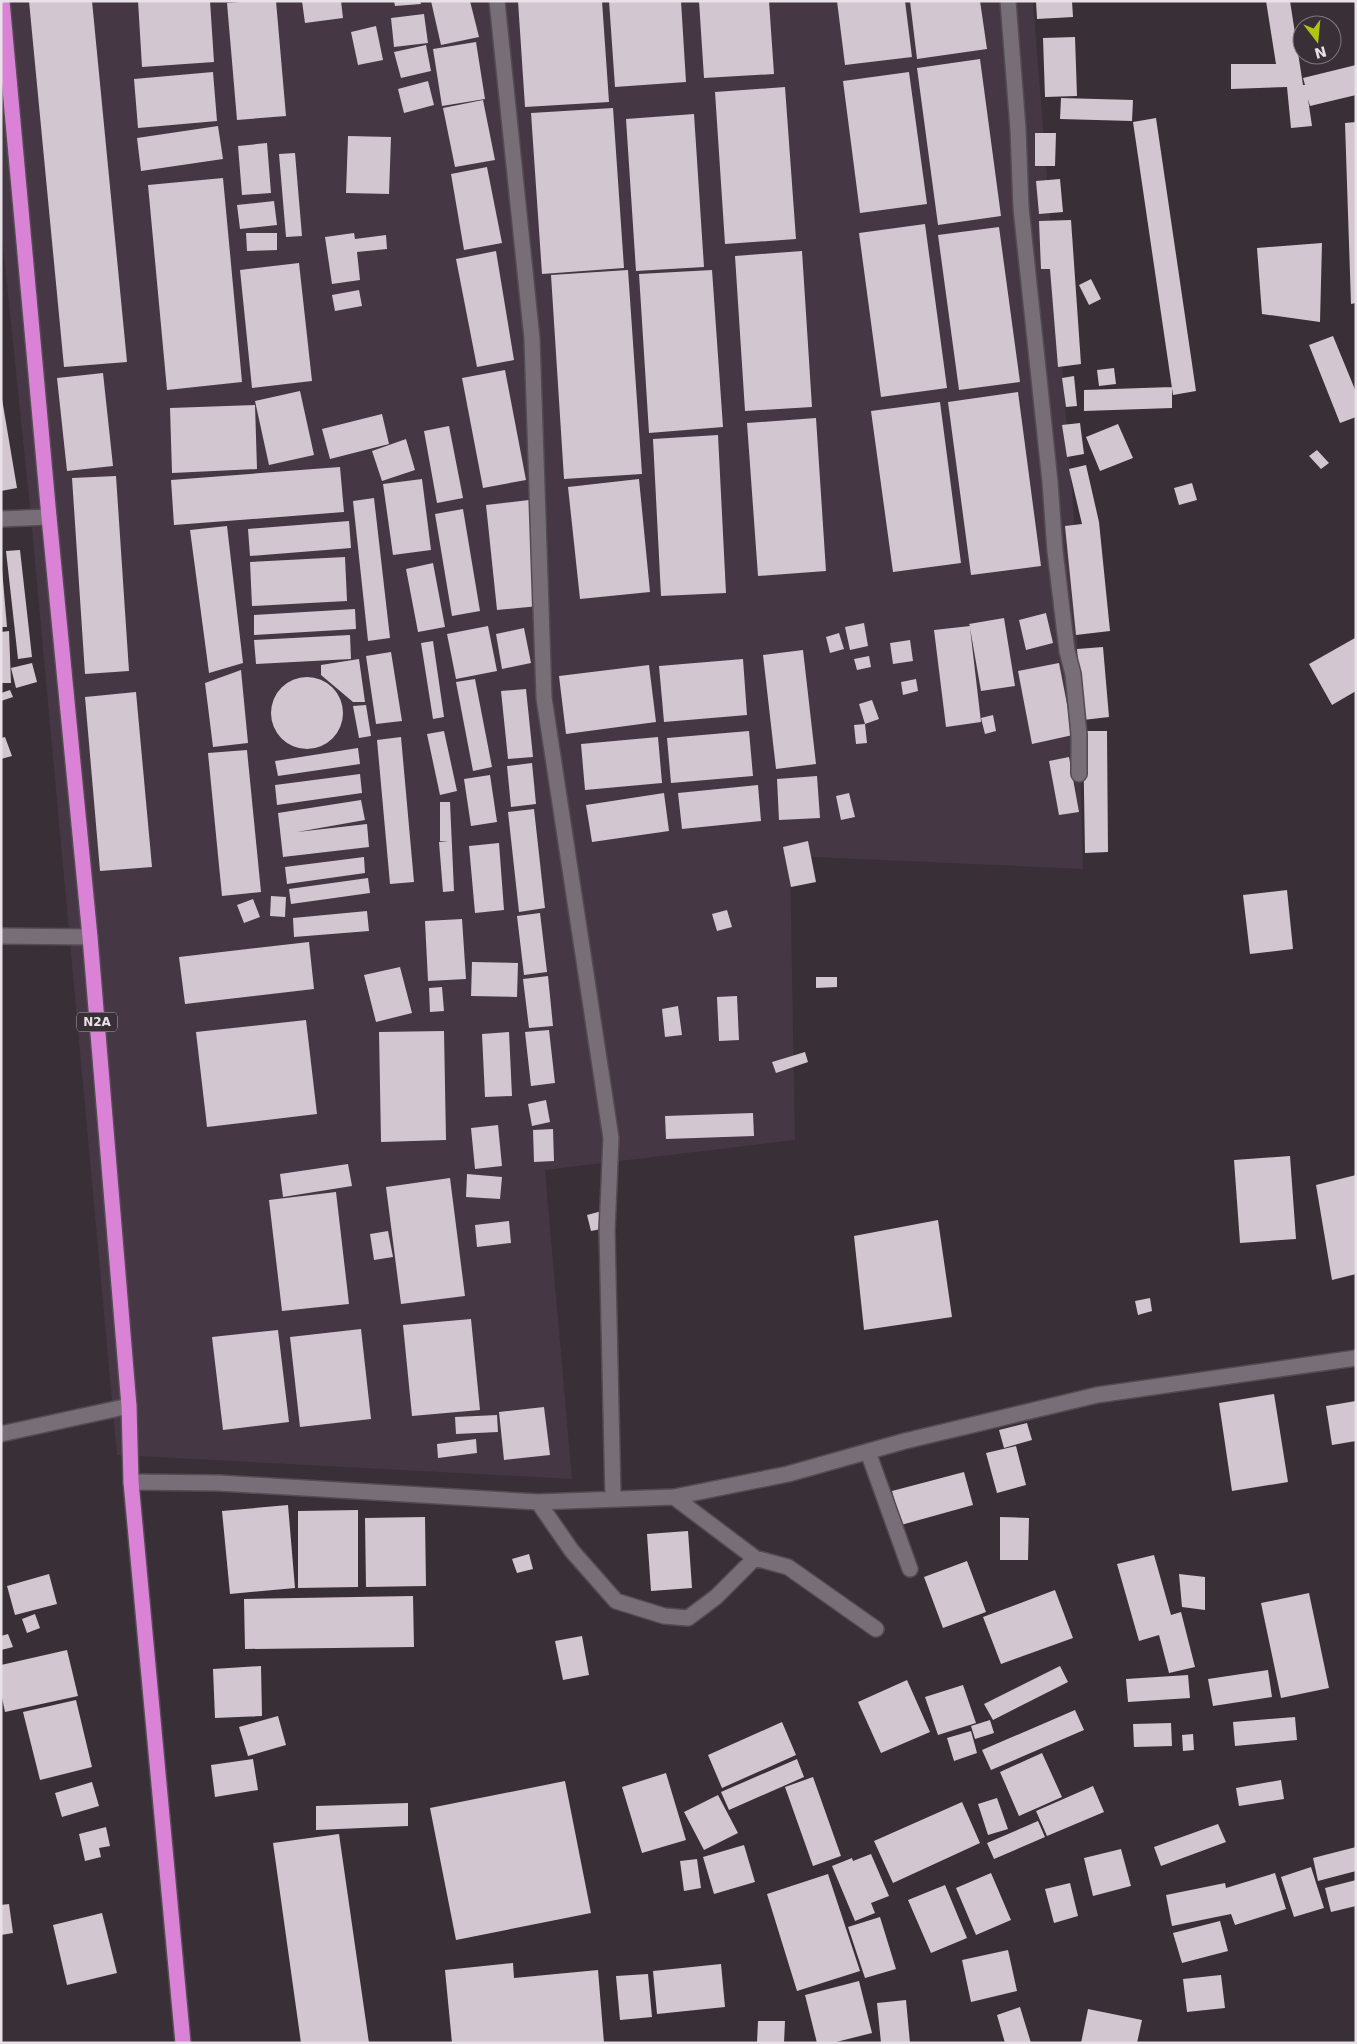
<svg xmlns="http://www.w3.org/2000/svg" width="1357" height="2044" viewBox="0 0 1357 2044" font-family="'DejaVu Sans',sans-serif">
<rect width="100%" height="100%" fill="#382f37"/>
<path fill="#453743" d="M 1,1 L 1033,1 L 1074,516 L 1083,869 L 790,856 L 795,1140 L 545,1170 L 572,1479 L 117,1455 L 31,518 L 1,226 Z"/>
<path fill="#d2c6d0" d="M 29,1 L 92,1 L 127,362 L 64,367 Z
M 138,1 L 210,1 L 214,62 L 142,67 Z
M 252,1 L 276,1 L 286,116 L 237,120 L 227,3 Z
M 302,1 L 341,1 L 343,18 L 305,23 Z
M 394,1 L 420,1 L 421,4 L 395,6 Z
M 431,1 L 470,1 L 479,37 L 441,45 Z
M 518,1 L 602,1 L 609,102 L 525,107 Z
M 609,1 L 681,1 L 686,82 L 615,87 Z
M 699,1 L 769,1 L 774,74 L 704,78 Z
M 837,1 L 905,1 L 912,57 L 845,65 Z
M 910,1 L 980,1 L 987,49 L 917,59 Z
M 1036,1 L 1072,1 L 1073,17 L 1037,19 Z
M 1266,1 L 1290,1 L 1303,85 L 1305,85 L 1303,78 L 1356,65 L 1356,95 L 1310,106 L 1308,99 L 1312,126 L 1291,128 L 1287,87 L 1231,89 L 1231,64 L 1276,64 Z
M 424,14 L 428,43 L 394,47 L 391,18 Z
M 376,26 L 383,60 L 358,65 L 351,32 Z
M 1075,37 L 1077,96 L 1045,97 L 1043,38 Z
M 476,42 L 485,99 L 442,106 L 433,49 Z
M 426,45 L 431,71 L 401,78 L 394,52 Z
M 980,59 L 1001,216 L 938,225 L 917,68 Z
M 213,72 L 217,121 L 138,128 L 134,79 Z
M 909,72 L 927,204 L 860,213 L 843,81 Z
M 428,81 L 434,105 L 404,113 L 398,89 Z
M 785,87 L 796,239 L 725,244 L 715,92 Z
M 1061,98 L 1133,100 L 1132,121 L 1060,119 Z
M 483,100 L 495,160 L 455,167 L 443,108 Z
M 613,108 L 624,268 L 542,274 L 531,113 Z
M 694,114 L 704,267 L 636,271 L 626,119 Z
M 1156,118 L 1196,391 L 1173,395 L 1133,122 Z
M 1356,122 L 1356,303 L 1351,304 L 1345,123 Z
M 218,126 L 223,159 L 141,171 L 137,138 Z
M 1035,133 L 1056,133 L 1055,166 L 1035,166 Z
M 348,136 L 391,137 L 389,194 L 346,193 Z
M 267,143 L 271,193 L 242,195 L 238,146 Z
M 295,153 L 302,236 L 286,237 L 279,154 Z
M 487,167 L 502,243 L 464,250 L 451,174 Z
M 223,178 L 242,382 L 167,390 L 148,185 Z
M 1060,179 L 1063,212 L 1039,214 L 1036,181 Z
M 274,201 L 277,225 L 240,229 L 237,205 Z
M 1071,220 L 1081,364 L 1058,367 L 1050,269 L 1041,269 L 1039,221 Z
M 925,224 L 947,388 L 881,397 L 859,233 Z
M 999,227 L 1020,382 L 959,390 L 938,235 Z
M 246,233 L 277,233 L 277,250 L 247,251 Z
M 354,233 L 355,239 L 386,235 L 387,249 L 357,252 L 360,280 L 332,284 L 325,237 Z
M 1322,243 L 1320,322 L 1262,314 L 1257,248 Z
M 496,251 L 514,360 L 477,367 L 456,259 Z
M 802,251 L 812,407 L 745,411 L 735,256 Z
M 299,263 L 312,381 L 252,388 L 240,270 Z
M 628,270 L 642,474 L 564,479 L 551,275 Z
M 712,270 L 723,427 L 649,433 L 639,274 Z
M 1091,279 L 1101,299 L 1089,305 L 1079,285 Z
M 359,290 L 362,306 L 335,311 L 332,295 Z
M 1333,336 L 1356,392 L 1356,417 L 1340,423 L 1309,345 Z
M 1114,368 L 1116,384 L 1099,386 L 1097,370 Z
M 505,370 L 526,480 L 483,488 L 462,378 Z
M 103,373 L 113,466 L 67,471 L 57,378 Z
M 1074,376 L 1077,406 L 1066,407 L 1062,378 Z
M 1172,387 L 1172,408 L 1084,411 L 1084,390 Z
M 300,391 L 314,455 L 269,465 L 255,401 Z
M 1018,392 L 1041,566 L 971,575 L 948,402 Z
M 1,393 L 17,488 L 1,491 Z
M 940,402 L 961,563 L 893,572 L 871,411 Z
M 255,405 L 257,469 L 172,473 L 170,408 Z
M 382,414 L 389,444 L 330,459 L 322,429 Z
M 816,418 L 826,571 L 758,576 L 747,423 Z
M 1080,423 L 1084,454 L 1067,457 L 1062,425 Z
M 1118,424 L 1133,458 L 1100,471 L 1086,437 Z
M 449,426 L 463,498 L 437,503 L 424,431 Z
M 718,435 L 726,593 L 661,596 L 653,439 Z
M 406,439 L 415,470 L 382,481 L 372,451 Z
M 1317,450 L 1329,463 L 1321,469 L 1309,456 Z
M 1086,465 L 1099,522 L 1110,631 L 1076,635 L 1065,526 L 1082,524 L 1069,469 Z
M 340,467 L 344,512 L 174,525 L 171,480 Z
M 116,476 L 129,671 L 85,674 L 72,478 Z
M 422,479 L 431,550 L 393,555 L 383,484 Z
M 639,479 L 650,592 L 580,599 L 568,487 Z
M 1192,483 L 1197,500 L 1179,505 L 1174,488 Z
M 374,498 L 390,638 L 368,641 L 353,501 Z
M 529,500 L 539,606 L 497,610 L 486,505 Z
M 463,509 L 480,611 L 452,616 L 435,514 Z
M 349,521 L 351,548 L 250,556 L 248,529 Z
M 227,526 L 243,663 L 209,673 L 190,530 Z
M 20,550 L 32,657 L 18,659 L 6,551 Z
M 1,557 L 7,627 L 1,627 Z
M 345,557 L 347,601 L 252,606 L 250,562 Z
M 433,563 L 445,627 L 418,632 L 406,569 Z
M 355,609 L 356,629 L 254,635 L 254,615 Z
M 1046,613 L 1053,643 L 1026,650 L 1019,620 Z
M 1004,618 L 1015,686 L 981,691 L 970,628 L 981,722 L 946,727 L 934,630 L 970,626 L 969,624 Z
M 864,623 L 868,646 L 850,650 L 845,627 Z
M 488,626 L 497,671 L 456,679 L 447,634 Z
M 524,628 L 531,663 L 502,669 L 496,634 Z
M 9,631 L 11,683 L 1,683 L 1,632 Z
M 839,633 L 844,649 L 830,653 L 826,637 Z
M 350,635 L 351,659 L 256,664 L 254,640 Z
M 1355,638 L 1356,691 L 1332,705 L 1309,664 Z
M 910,640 L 913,661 L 893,664 L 890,643 Z
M 433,641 L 444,717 L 433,719 L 421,643 Z
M 1103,647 L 1109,717 L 1083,720 L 1077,649 Z
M 803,650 L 816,764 L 776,769 L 763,655 Z
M 391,652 L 402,721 L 376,724 L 366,656 Z
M 869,656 L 871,667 L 857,670 L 854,659 Z
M 359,659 L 365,702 L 353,702 L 321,675 L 321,665 Z
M 743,659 L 747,715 L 664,722 L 659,666 Z
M 32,663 L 37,682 L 16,688 L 11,668 Z
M 1059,663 L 1073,735 L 1032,744 L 1018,671 Z
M 649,665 L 656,722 L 566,734 L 559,676 Z
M 241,670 L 248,743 L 213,747 L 205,683 Z
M271 713a36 36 0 1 1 72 0a36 36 0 1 1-72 0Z
M 475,679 L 492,767 L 473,771 L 456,682 Z
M 916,679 L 918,691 L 903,695 L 901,682 Z
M 526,689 L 533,757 L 508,759 L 501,691 Z
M 10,690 L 13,697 L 1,701 L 1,693 Z
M 136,692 L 152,867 L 100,871 L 85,697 Z
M 872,700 L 879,719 L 865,724 L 859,704 Z
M 366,705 L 371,736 L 359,738 L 353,706 Z
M 993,715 L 996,731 L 985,734 L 981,718 Z
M 865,724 L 867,743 L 856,744 L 854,725 Z
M 444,731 L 457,791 L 440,795 L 427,734 Z
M 749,731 L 753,776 L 671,783 L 667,738 Z
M 1083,731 L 1107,731 L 1108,852 L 1085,853 Z
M 5,737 L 12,756 L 1,759 L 1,738 Z
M 401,737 L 414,882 L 390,884 L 377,740 Z
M 658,737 L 662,783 L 585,790 L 581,744 Z
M 358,748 L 360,764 L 278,776 L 275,761 Z
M 247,750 L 261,892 L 222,896 L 208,753 Z
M 1069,757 L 1079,812 L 1059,815 L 1049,761 Z
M 532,763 L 536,804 L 511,807 L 507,766 Z
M 360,774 L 362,793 L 277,805 L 275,785 Z
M 490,775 L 497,822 L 471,826 L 464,779 Z
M 817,776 L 820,818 L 779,820 L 777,779 Z
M 758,785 L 761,821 L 682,829 L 678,793 Z
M 664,793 L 669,831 L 592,842 L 586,805 Z
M 849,793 L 855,817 L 841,820 L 836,796 Z
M 361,800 L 365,820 L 297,832 L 367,824 L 369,847 L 283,857 L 278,813 Z
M 440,802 L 450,802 L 454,891 L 443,892 L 439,842 L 448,841 L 440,841 Z
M 534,809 L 545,908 L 519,912 L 508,812 Z
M 808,841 L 816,882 L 791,887 L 783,847 Z
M 499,843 L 504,910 L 475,913 L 469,846 Z
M 364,857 L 365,873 L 287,884 L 285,867 Z
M 368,878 L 370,893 L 291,904 L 289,889 Z
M 1287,890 L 1293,949 L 1250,954 L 1243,895 Z
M 271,896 L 286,897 L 285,917 L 270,916 Z
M 253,899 L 260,917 L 244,923 L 237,905 Z
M 727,910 L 732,927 L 717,931 L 712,914 Z
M 367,911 L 369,931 L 294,937 L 293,918 Z
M 540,913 L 547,972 L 524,975 L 517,916 Z
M 462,919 L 466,979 L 428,981 L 425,921 Z
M 309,942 L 314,989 L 185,1004 L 179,957 Z
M 472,962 L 518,963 L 517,997 L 471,996 Z
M 400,967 L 412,1013 L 376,1022 L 364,975 Z
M 548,976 L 553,1026 L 529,1028 L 523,979 Z
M 816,977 L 837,977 L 837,987 L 816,988 Z
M 442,987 L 444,1011 L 430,1012 L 429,988 Z
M 737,996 L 739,1040 L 719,1041 L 717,997 Z
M 678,1006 L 682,1035 L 665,1037 L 662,1009 Z
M 306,1020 L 317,1114 L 207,1127 L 196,1032 Z
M 549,1030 L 555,1083 L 531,1086 L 525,1032 Z
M 444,1031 L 446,1140 L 381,1142 L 379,1032 Z
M 509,1032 L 512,1096 L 485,1097 L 482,1034 Z
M 805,1052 L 808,1062 L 776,1073 L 772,1062 Z
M 546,1100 L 550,1122 L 532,1126 L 528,1104 Z
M 753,1113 L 754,1136 L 666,1139 L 665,1116 Z
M 498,1125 L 502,1166 L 475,1169 L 471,1128 Z
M 553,1129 L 554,1161 L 534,1162 L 533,1130 Z
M 1290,1156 L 1296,1239 L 1240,1243 L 1234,1160 Z
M 348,1164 L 352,1186 L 283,1197 L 280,1174 Z
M 467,1174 L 502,1177 L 500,1199 L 466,1197 Z
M 1356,1175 L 1356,1274 L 1332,1280 L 1316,1185 Z
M 450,1178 L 465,1296 L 401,1304 L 386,1187 Z
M 336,1192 L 349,1304 L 282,1311 L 269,1200 Z
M 602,1211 L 606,1228 L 591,1231 L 587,1215 Z
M 938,1220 L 952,1317 L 864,1330 L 854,1236 Z
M 509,1221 L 511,1243 L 477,1247 L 475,1225 Z
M 388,1231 L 393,1257 L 374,1260 L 370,1234 Z
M 1150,1298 L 1152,1311 L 1138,1315 L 1135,1301 Z
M 471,1319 L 480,1410 L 412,1416 L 403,1325 Z
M 361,1329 L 371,1419 L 300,1427 L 290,1337 Z
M 278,1330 L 289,1422 L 223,1430 L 212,1337 Z
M 1274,1394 L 1288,1482 L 1232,1491 L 1219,1403 Z
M 1356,1401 L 1356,1441 L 1332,1445 L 1326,1406 Z
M 544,1407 L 550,1455 L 504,1460 L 499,1412 Z
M 497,1415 L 498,1432 L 456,1434 L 455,1417 Z
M 1027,1423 L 1032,1440 L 1004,1448 L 999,1430 Z
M 476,1439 L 477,1453 L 438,1458 L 437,1444 Z
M 1016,1446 L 1026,1485 L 997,1493 L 986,1453 Z
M 964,1472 L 973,1505 L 901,1525 L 892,1491 Z
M 288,1505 L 295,1588 L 230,1594 L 222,1511 Z
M 358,1510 L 358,1587 L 298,1588 L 298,1511 Z
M 425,1517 L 426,1586 L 366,1587 L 365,1518 Z
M 1000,1517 L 1029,1518 L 1028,1560 L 1000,1560 Z
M 688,1531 L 692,1588 L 651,1591 L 647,1534 Z
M 529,1554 L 533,1569 L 517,1573 L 512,1559 Z
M 1154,1555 L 1171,1615 L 1181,1612 L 1195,1667 L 1169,1673 L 1159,1635 L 1139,1641 L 1117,1564 Z
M 967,1561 L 986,1612 L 943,1628 L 924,1577 Z
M 49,1574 L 57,1604 L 15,1615 L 7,1586 Z
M 1179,1574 L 1205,1577 L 1205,1610 L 1182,1607 Z
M 1055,1590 L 1073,1638 L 1001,1664 L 983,1617 Z
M 1309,1593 L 1329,1688 L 1281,1698 L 1261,1603 Z
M 413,1596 L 414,1647 L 245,1649 L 244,1599 Z
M 35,1614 L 40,1628 L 27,1633 L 22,1619 Z
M 8,1634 L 13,1647 L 1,1650 L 1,1636 Z
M 582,1636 L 589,1675 L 563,1680 L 555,1641 Z
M 67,1650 L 78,1696 L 5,1712 L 1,1693 L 1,1665 Z
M 261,1666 L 262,1716 L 215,1718 L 213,1669 Z
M 1060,1666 L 1068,1682 L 993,1720 L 984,1704 Z
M 1268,1670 L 1272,1697 L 1213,1706 L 1208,1679 Z
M 1188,1675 L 1190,1698 L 1128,1702 L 1126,1679 Z
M 907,1680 L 930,1732 L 881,1753 L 858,1702 Z
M 963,1685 L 976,1723 L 938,1735 L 925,1697 Z
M 76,1700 L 92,1767 L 40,1780 L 23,1712 Z
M 1075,1710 L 1084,1730 L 991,1770 L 982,1750 Z
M 278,1716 L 286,1745 L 248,1756 L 239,1727 Z
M 1295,1717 L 1297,1740 L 1235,1746 L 1233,1722 Z
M 990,1720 L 994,1733 L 975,1739 L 971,1726 Z
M 782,1722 L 796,1755 L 722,1788 L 708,1755 Z
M 1171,1723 L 1172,1746 L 1134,1747 L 1133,1724 Z
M 971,1731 L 977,1753 L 954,1761 L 947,1738 Z
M 1193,1734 L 1194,1750 L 1183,1751 L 1182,1735 Z
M 1042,1753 L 1062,1797 L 1019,1816 L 1000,1772 Z
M 253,1759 L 258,1790 L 215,1797 L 211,1765 Z
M 797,1759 L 804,1777 L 729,1810 L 721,1792 Z
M 666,1773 L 686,1840 L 642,1853 L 622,1787 Z
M 813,1777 L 841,1856 L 813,1866 L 785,1787 Z
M 1281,1780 L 1284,1799 L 1239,1806 L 1236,1788 Z
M 565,1781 L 591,1913 L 456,1940 L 430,1808 Z
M 92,1782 L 99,1806 L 62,1817 L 55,1793 Z
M 1093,1786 L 1104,1812 L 1047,1836 L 1036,1811 Z
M 718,1795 L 738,1833 L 704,1850 L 684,1812 Z
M 997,1798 L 1008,1829 L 988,1835 L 978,1804 Z
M 962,1802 L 980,1843 L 893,1883 L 874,1841 Z
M 408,1803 L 408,1826 L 316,1830 L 316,1806 Z
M 1038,1821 L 1045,1837 L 994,1859 L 987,1843 Z
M 1218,1824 L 1226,1842 L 1161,1866 L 1154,1847 Z
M 106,1827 L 110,1846 L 99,1848 L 101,1857 L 85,1861 L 79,1834 Z
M 339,1834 L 369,2043 L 301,2043 L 273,1843 Z
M 744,1845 L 755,1882 L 714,1894 L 703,1857 Z
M 1356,1847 L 1356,1871 L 1318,1881 L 1313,1858 Z
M 1121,1849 L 1131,1886 L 1093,1896 L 1084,1858 Z
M 871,1854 L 889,1896 L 871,1903 L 875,1913 L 855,1921 L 832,1866 L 852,1858 L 853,1861 Z
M 697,1859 L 701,1888 L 684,1891 L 680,1861 Z
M 1311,1867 L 1324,1908 L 1294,1917 L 1281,1877 Z
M 991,1873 L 1011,1920 L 976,1935 L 956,1888 Z
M 1275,1873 L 1286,1909 L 1235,1925 L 1231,1914 L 1172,1926 L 1166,1895 L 1225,1883 L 1226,1888 Z
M 828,1874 L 860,1971 L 797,1991 L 767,1894 Z
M 1356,1880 L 1356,1906 L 1331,1912 L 1325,1888 Z
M 1070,1883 L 1078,1916 L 1054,1923 L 1045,1889 Z
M 945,1885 L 967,1938 L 931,1953 L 908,1900 Z
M 9,1904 L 13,1933 L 1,1935 L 1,1905 Z
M 102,1913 L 117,1973 L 67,1985 L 53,1925 Z
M 880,1917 L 896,1969 L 865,1978 L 848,1927 Z
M 1220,1921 L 1228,1951 L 1182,1963 L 1173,1933 Z
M 1008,1950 L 1017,1991 L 971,2002 L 962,1960 Z
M 513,1963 L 514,1978 L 598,1970 L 604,2043 L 452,2043 L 445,1970 Z
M 721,1964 L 725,2007 L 657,2014 L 653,1971 Z
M 648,1974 L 652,2017 L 620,2020 L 616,1976 Z
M 1221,1975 L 1225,2008 L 1187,2012 L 1183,1979 Z
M 859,1981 L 872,2033 L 832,2043 L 817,2043 L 805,1995 Z
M 906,2000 L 910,2043 L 881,2043 L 877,2003 Z
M 1020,2007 L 1031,2043 L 1005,2043 L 997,2015 Z
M 1088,2009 L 1142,2020 L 1137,2043 L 1081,2043 Z
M 758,2021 L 785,2021 L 784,2043 L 757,2043 Z"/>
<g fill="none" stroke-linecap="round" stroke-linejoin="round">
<g stroke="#534c53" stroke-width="18">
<path id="minor" d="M 497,1 L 532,339 L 544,698 L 611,1138 L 607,1231 L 613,1498
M 1008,1 L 1018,129 L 1021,208 L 1050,482 L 1055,551 L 1067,651 L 1073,674 L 1079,735 L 1079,774
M 1,519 L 49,517
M 1,936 L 90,937
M 1,1434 L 129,1406
M 868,1452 L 910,1569
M 131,1482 L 219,1483 L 538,1502 L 674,1497 L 788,1474 L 905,1441 L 1097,1395 L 1356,1358
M 674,1497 L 755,1558 L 788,1567 L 876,1629
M 538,1502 L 572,1551 L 616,1601 L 664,1616 L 688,1618 L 716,1597 L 755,1558"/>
</g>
<g stroke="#534c53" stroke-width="18">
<path id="highway" d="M 2,1 L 49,517 L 90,937 L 129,1406 L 131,1482 L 183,2043"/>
</g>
<use href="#minor" stroke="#786e77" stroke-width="15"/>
<use href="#highway" stroke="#da82d5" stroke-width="15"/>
</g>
<g text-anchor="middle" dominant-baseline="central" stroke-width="5" stroke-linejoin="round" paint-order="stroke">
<rect fill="#382f37" stroke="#b3acb3" stroke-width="1" x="77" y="1012.5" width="40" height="19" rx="4"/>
<g font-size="12" font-weight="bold" fill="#e8e2e8">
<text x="97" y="1022">N2A</text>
</g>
</g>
<rect width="1357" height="2044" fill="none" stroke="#e8e2e8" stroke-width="5"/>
<g transform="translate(1317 40) rotate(164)"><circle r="24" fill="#382f37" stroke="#7e777e"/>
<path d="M0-4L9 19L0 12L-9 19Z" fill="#abc614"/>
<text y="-8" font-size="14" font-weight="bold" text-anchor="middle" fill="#e8e2e8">N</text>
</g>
</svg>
